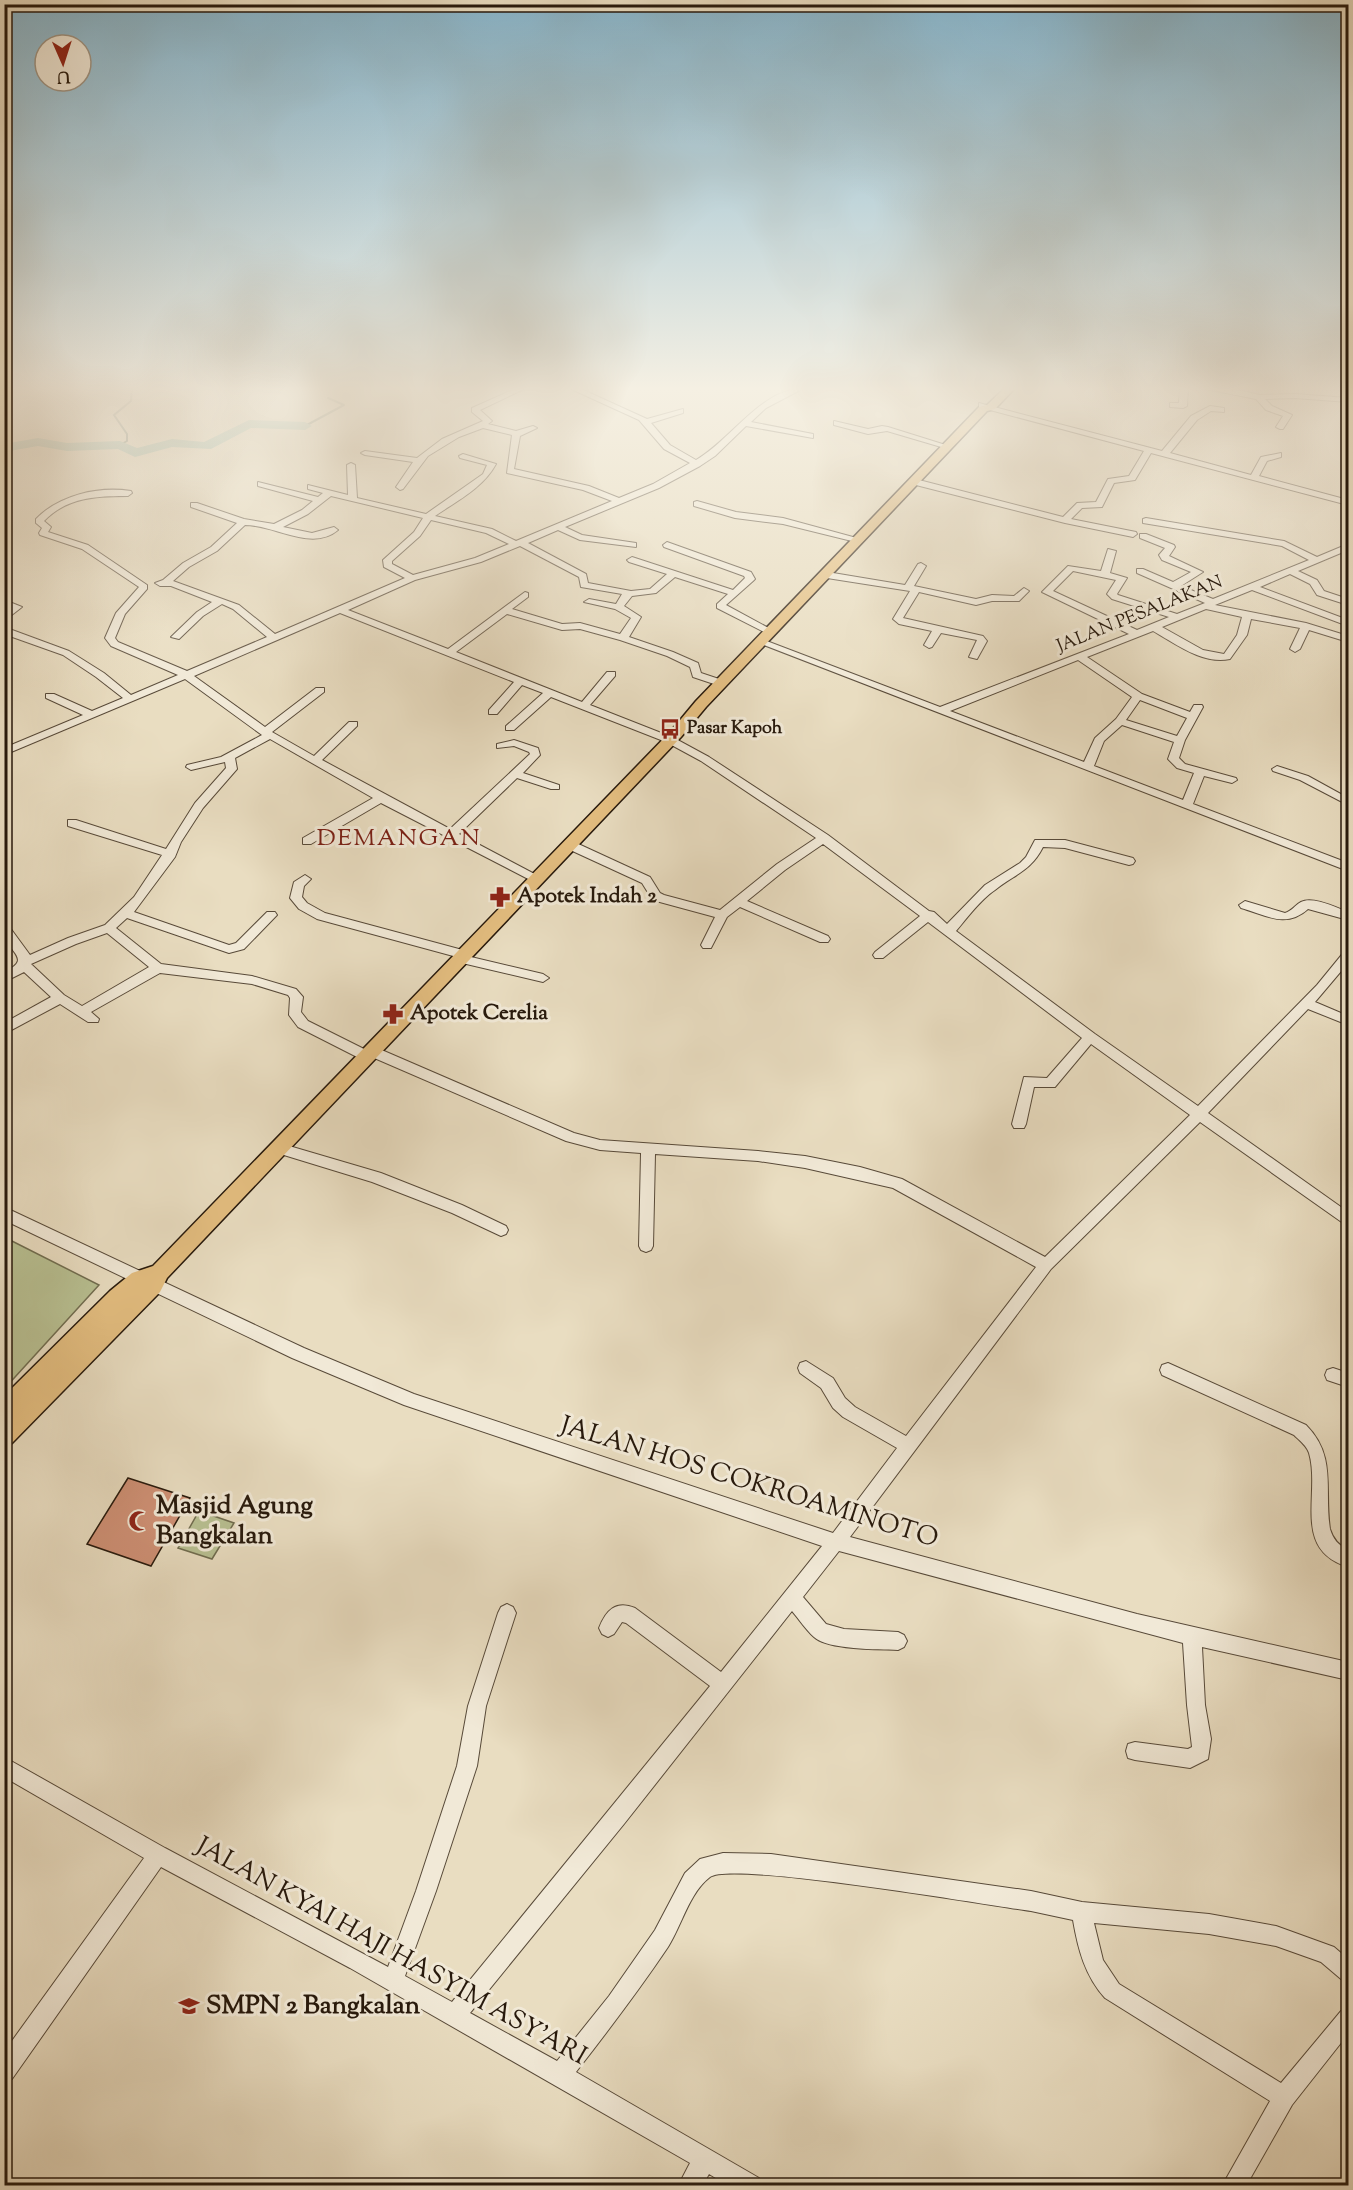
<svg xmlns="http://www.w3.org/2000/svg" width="1353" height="2190" viewBox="0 0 1353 2190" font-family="'Sorts Mill Goudy',serif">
<rect width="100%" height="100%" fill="#e9ddc1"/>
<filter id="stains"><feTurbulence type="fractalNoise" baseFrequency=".00333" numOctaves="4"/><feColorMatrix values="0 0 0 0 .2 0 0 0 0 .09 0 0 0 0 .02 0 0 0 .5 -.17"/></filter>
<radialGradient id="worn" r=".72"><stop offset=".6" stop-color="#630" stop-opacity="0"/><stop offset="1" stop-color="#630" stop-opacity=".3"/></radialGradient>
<path fill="#b8c092" stroke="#706c4f" stroke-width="1.5" d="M 4,1237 L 99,1285 L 5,1388 L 4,1388 Z
M 199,1511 L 234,1523 L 212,1559 L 178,1548 Z"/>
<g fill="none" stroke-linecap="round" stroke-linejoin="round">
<path stroke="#6b7b6d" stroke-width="2" d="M 305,426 L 344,405 L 328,398
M 120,445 L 127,441 L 127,434 L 114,415 L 131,401 L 132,388"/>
<path fill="#99bdad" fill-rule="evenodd" d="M 249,420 L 305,422 L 312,426 L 305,430 L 251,428 L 211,449 L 172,447 L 135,457 L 118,449 L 67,451 L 38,446 L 4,452 L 4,444 L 38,438 L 67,443 L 120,441 L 137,448 L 172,439 L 204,442 Z"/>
</g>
<path fill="#cf9075" stroke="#27190c" stroke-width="1.5" d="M 128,1478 L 190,1498 L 151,1566 L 87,1544 Z"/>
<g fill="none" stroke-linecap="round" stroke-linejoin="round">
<g stroke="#584a39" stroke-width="2">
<path id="minor" d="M 517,388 L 526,388 L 480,410 L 492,421 L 488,424 L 516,431 L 533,426 L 537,428 L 520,436 L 514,469 L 589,486 L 619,498 L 653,484 L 690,463 L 664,449 L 639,420 L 569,388 L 579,388 L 647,419 L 683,409 L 683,413 L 651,423 L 670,445 L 696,460 C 730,441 762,388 804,388 L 766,408 L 751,422 L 813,434 L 813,438 L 746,426 L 715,456 L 700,466 L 659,488 L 565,527 L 582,535 L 636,543 L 636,547 L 580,540 L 558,530 L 528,543 L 586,574 L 588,583 L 631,591 L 650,589 L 667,574 L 629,562 L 627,560 L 632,557 L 733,590 L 745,578 L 744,576 L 664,547 L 663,545 L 667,542 L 751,572 L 755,579 L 753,581 L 726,605 L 776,632 L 768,634 L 717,608 L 717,604 L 728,594 L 675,577 L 656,593 L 632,596 L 624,606 L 641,617 L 629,637 L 673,652 L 698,663 L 701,673 L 725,681 L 725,685 L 717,685 L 693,677 L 690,667 L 667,656 L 620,640 L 580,629 L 562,630 L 507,614 L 456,652 L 582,702 L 607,672 L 615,672 L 615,676 L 590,705 L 674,738 L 709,757 L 828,835 L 929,911 L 934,912 L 947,924 L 985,885 L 1020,863 L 1026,857 L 1035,840 L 1065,840 L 1133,858 L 1135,861 L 1133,864 L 1129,865 L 1065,848 L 1043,847 C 1031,871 1015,874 995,890 C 980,900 968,917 956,931 L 1095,1034 L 1198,1106 L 1317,985 L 1344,952 L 1348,951 L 1348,963 L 1315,1002 L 1348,1016 L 1348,1025 L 1308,1009 L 1208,1113 L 1348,1212 L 1348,1225 L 1343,1223 L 1200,1122 L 1051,1269 L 850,1537 L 1137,1614 L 1348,1662 L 1348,1680 L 1202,1647 L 1205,1705 L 1211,1739 L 1208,1759 L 1190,1768 L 1135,1760 L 1128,1758 L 1126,1751 L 1128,1744 L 1135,1742 L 1188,1749 L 1192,1747 L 1187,1705 L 1183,1643 L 839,1551 L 803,1597 L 826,1624 L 844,1629 L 898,1632 L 904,1635 L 907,1641 L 904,1647 L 898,1650 C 878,1649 828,1650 814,1637 C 806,1630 799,1619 792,1611 L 624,1824 L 470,2013 L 557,2061 L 609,1996 L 655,1930 L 685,1873 L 700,1859 L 723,1853 L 771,1854 L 1031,1891 L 1082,1902 L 1209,1914 L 1276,1926 L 1334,1947 L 1348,1959 L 1348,1982 L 1341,1979 L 1321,1962 L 1276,1946 L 1209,1934 L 1094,1923 L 1103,1960 L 1119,1984 L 1281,2083 L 1341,2011 L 1348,2008 L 1348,2034 L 1292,2105 L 1246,2186 L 1222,2186 L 1270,2101 L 1105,1998 C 1085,1976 1078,1949 1073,1920 L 1031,1911 C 988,1905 731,1861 710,1877 C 689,1893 682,1925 668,1947 C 639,1990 608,2031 576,2072 L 759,2178 L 762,2186 L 729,2186 L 709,2174 L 702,2186 L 678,2186 L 690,2163 L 350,1968 L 161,1867 L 12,2079 L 4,2082 L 4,2052 L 144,1858 L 4,1777 L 4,1757 L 165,1848 L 388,1967 L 416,1891 L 457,1766 L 468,1706 L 498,1613 L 501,1607 L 507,1604 L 513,1607 L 516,1613 L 486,1706 L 477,1766 L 436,1891 L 405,1976 L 452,2002 L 710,1686 L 626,1623 L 622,1622 L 614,1634 L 608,1637 L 602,1634 L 599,1628 C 606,1610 616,1600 635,1608 L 721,1672 L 822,1546 L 404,1405 L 292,1358 L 4,1220 L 4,1207 L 304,1348 L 414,1394 L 833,1533 L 897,1448 L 843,1417 L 833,1408 L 821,1388 L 800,1373 L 798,1368 L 800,1363 L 806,1361 L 833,1378 L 845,1398 L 855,1407 L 906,1436 L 1036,1267 L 893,1188 L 805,1168 L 758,1161 L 655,1154 L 653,1246 L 651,1250 L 646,1252 L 641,1250 L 639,1246 L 641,1153 L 600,1150 L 566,1141 L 372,1057 L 366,1061 L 361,1059 L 298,1027 L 289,1015 L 290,998 L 288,995 L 252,984 L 160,973 L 91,1012 L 99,1019 L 98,1022 L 88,1022 L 60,1004 L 4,1034 L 4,1023 L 51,997 L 24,972 L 4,982 L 4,972 C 30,960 13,955 6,939 C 4,935 4,929 4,924 L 8,925 L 30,955 L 68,938 L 105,925 L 134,897 L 162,855 L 68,826 L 68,820 L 76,820 L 166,849 L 195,803 L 226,768 L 225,762 L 191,770 L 186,767 L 187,765 L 221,757 L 262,735 L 185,679 L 4,755 L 4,748 L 83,715 L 46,698 L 46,694 L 54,694 L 92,711 L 123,698 L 96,677 L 63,655 L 4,634 L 4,627 L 69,651 L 104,673 L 131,695 L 178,675 L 111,646 L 105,638 L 116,613 L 139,587 L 82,549 L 40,535 L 39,533 L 42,528 L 36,523 L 36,519 C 59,495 98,486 131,491 L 132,493 L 128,496 C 97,496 67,497 44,521 L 51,527 L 48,532 L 88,545 L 147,585 L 147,589 L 125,614 L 115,638 L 118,642 L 187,671 L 267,637 L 233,609 L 222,604 L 203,616 L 179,639 L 171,637 L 197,612 L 212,602 L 171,586 L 160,586 L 155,583 L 163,580 L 183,563 L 211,547 L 237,523 L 191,507 L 191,503 L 197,503 L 244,519 L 274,524 L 302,510 L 313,501 L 258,486 L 258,482 L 318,497 L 323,493 L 308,489 L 308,485 L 348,495 L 347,465 L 351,463 L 355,465 L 357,498 L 426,514 L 483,474 L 487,465 L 460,458 L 459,456 L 463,454 L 496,464 C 483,488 457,501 435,516 L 492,529 L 516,541 L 612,501 L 583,490 L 507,473 L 512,435 L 483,428 L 459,437 L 428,456 L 403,489 L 400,490 L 396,487 L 413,462 L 365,455 L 361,453 L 365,451 L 417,458 L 442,439 L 483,421 L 472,412 L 472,408 ZM 331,496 L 423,518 L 414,532 L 383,560 L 384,567 L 405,578 L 275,634 L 239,605 L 173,581 L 189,567 L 217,551 L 245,525 C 275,525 312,552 338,530 L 334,527 L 312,533 L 283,527 L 308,514 ZM 431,520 L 486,533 L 509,544 L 475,558 L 413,575 L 392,564 L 392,561 L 420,536 ZM 520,546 L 579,577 L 581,587 L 622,594 L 616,604 L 589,599 L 584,602 L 615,609 L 631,618 L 620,634 L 580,623 L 562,624 L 512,609 L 528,597 L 528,593 L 525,592 L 448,649 L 348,610 L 415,580 L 481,562 ZM 340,613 L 514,682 L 489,710 L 489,714 L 497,714 L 522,685 L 543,693 L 506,726 L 506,730 L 514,730 L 551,697 L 666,742 L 701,761 L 816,838 L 777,864 L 720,910 L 664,895 L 660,893 L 650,877 L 574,842 L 566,842 L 566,848 L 642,883 L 652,899 L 656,901 L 715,917 L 701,945 L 703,948 L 711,948 L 727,917 L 740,907 L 820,942 L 828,942 L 830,939 L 828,936 L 747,901 L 785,870 L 823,844 L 920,916 L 875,952 L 873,955 L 875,958 L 883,958 L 928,922 L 1082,1038 L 1047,1078 L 1024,1077 L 1012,1124 L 1014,1128 L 1024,1128 L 1026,1124 L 1034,1087 L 1055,1087 L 1091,1044 L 1190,1115 L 1045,1257 L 902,1179 L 860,1167 L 805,1156 L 758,1151 L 600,1140 L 574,1133 L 377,1048 L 372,1046 L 366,1050 L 308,1021 L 301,1012 L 303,997 L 296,989 L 252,976 L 161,964 L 116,928 L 127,918 L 229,953 L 244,949 L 277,915 L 275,912 L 267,912 L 236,943 L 229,945 L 134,912 L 175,857 L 181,842 L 203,808 L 237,769 L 235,758 L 270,739 L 373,798 L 303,838 L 303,844 L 311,844 L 381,803 L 534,882 L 542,882 L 544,879 L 459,834 L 517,778 L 551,789 L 559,789 L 559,785 L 523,773 L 540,755 L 538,748 L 514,740 L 497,744 L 497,748 L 514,746 L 529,752 L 530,754 L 450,829 L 322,760 L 357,726 L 357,722 L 349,722 L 314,756 L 272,732 L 324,692 L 324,688 L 316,688 L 265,727 L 194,676 ZM 107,933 L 149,967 L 82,1006 L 64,995 L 31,964 L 76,944 Z
M 1180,388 L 1188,388 L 1187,406 L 1183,408 L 1170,407 L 1170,403 L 1179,403 Z
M 1201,388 L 1231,388 L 1259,395 L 1295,394 L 1348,398 L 1348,402 L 1295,398 L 1265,399 L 1272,406 L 1292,415 L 1283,429 L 1280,429 L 1276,427 L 1283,416 L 1266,410 L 1256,399 Z
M 979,403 L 1162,451 L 1191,416 L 1210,406 L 1224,408 L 1224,412 L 1211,411 L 1197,420 L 1170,453 L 1251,475 L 1261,457 L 1281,453 L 1281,457 L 1267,461 L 1259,476 L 1348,500 L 1348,505 L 1151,453 L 1135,480 L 1114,483 L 1102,507 L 1082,508 L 1071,519 L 1136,532 L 1137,534 L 1133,537 L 1065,523 L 912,484 L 912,480 L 915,479 L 1063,517 L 1077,503 L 1096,502 L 1108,479 L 1129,476 L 1144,451 L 979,407 Z
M 834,421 L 868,429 L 882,426 L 888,427 L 952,447 L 948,449 L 887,431 L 868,434 L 834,425 Z
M 697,501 L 736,512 L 783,518 L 864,540 L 860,543 L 783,524 L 735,518 L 694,506 L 694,502 Z
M 1146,518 L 1284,541 L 1317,557 L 1348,544 L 1348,550 L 1298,571 L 1317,580 L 1324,591 L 1348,599 L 1348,605 L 1317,595 L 1310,584 L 1290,574 L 1260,587 L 1348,620 L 1348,626 L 1252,590 L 1215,605 L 1306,623 L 1348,636 L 1348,642 L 1309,630 L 1300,649 L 1295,652 L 1290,649 L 1300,628 L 1251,619 L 1247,635 L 1230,659 C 1203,665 1176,644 1153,631 L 1087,657 L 1142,694 L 1190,712 L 1194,705 L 1202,705 L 1203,707 L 1185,740 L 1179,758 L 1185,764 L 1236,778 L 1237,780 L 1232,783 L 1204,776 L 1193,804 L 1348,863 L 1348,871 L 756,642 L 764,640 L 940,707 L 1129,634 L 1042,592 L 1068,566 L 1101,571 L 1108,549 L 1116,551 L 1110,573 L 1127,578 L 1117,594 L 1118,595 L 1177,614 L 1205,603 L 1137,573 L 1137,569 L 1143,569 L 1173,582 L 1191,572 L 1162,560 L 1159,555 L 1165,548 L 1140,538 L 1140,534 L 1146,534 L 1174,545 L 1175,547 L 1169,556 L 1203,572 L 1181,586 L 1213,599 L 1309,560 L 1282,546 L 1143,523 L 1143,519 ZM 1073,571 L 1116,580 L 1107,594 L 1112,599 L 1169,617 L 1137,630 L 1053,591 ZM 1206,609 L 1242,617 L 1237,635 L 1224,654 L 1203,650 L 1162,627 ZM 1078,660 L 1132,697 L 1116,719 L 1095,738 L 1084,762 L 950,711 ZM 1140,700 L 1187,718 L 1177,736 L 1126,720 ZM 1122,725 L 1174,742 L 1168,759 L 1177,768 L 1194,773 L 1183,800 L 1094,766 L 1104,741 Z
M 921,563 L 926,566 L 914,586 L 976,599 L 992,595 L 1014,596 L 1024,588 L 1029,591 L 1019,601 L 992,601 L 976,605 L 919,592 L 903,618 L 983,636 L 987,641 L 977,659 L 969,657 L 977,640 L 941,633 L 932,647 L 929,648 L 924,645 L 932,631 L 899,624 L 893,619 L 910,591 L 827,578 L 822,575 L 827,572 L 905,585 L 918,564 Z
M 7,601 L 22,607 L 4,621 L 4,613 L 10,608 L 4,606 L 4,602 Z
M 1277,766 L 1308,776 L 1348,798 L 1348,805 L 1300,780 L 1273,771 L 1272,769 Z
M 305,875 L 311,879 L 304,886 L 302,897 L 307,903 L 325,913 L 470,952 L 471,957 L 543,974 L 549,978 L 543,982 L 462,963 L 458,962 L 457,957 L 317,919 L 299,909 L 290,898 L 294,882 Z
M 1245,901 L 1285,913 C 1292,911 1295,905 1301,902 C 1313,896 1337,908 1348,912 L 1348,920 L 1308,909 C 1286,929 1266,915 1241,908 L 1239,905 Z
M 279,1143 L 381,1173 L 462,1205 L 506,1226 L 508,1230 L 506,1234 L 501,1236 L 452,1213 L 372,1182 L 274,1152 L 272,1148 L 274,1144 Z
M 1168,1363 L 1306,1425 C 1337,1456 1324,1489 1330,1529 C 1333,1539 1338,1545 1348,1550 L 1348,1567 C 1291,1549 1321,1494 1309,1453 C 1307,1446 1299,1440 1294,1435 L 1162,1375 L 1160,1370 L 1162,1365 Z
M 1333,1368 L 1348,1373 L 1348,1387 L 1327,1380 L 1325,1375 L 1327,1370 Z"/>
</g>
<g stroke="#27190c" stroke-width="3">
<path id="major" d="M 1005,388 L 1015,388 L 995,409 L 987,411 L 706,707 L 681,737 L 167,1278 L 160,1292 L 12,1443 L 4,1446 L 4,1396 L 110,1291 L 132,1273 L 153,1266 L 671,731 L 696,701 L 979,407 L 987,405 Z"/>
</g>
<use href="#minor" fill="#f1e9d7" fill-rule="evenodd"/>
<use href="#major" fill="#e4be80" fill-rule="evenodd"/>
</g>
<linearGradient id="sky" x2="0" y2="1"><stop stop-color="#88b8d0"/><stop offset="0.56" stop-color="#f5f0e3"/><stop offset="1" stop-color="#f5f0e3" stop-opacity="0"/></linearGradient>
<rect width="1353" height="694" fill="url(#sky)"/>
<defs>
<g id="bus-bare" transform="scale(1.62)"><path d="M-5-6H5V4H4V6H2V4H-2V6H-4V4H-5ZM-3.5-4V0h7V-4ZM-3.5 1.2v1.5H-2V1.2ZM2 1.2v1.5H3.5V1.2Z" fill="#8f2418" stroke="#f1e9d7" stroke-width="2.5" paint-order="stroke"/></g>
<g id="pharmacy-bare" transform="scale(1.62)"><path d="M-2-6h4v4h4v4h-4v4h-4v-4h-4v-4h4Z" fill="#8f2418" stroke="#f1e9d7" stroke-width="2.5" paint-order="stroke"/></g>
<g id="mosque-bare" transform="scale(1.62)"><path d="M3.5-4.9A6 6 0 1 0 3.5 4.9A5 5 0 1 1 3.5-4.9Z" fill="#8f2418" stroke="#f1e9d7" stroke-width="2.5" paint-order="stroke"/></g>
<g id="school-bare" transform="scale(1.62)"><path d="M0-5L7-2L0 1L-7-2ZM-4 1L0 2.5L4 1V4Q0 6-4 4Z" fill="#8f2418" stroke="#f1e9d7" stroke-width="2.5" paint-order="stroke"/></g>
</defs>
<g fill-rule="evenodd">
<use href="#bus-bare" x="670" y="729"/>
<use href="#pharmacy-bare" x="500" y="897"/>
<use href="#pharmacy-bare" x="393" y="1014"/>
<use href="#mosque-bare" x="139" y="1521"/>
<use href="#school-bare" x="189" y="2006"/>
</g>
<g text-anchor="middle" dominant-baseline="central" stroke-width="6" stroke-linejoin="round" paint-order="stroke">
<g font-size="18" fill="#27190c" stroke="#f1e9d7">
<text transform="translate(1140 615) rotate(-22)">JALAN PESALAKAN</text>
</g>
<g font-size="18" font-weight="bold" fill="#27190c" stroke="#f1e9d7" text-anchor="start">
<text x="687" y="729">Pasar Kapoh</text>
</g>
<g font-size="21" font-weight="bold" fill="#27190c" stroke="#f1e9d7" text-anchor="start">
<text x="517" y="897">Apotek Indah 2</text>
<text x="410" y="1014">Apotek Cerelia</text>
</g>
<g font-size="24" letter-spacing="1.5" fill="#7a1f14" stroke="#f1e9d7">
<text x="399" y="839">DEMANGAN</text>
</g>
<g font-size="26" fill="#27190c" stroke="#f1e9d7">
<text transform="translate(749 1483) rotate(17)">JALAN HOS COKROAMINOTO</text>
<text transform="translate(391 1952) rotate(29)">JALAN KYAI HAJI HASYIM ASY'ARI</text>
</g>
<g font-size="26" font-weight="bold" fill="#27190c" stroke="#f1e9d7" text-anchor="start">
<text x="156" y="1506">Masjid Agung<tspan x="156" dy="30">Bangkalan</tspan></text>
<text x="206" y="2006">SMPN 2 Bangkalan</text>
</g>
</g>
<rect width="1353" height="2190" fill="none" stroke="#e9ddc1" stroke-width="24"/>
<rect x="6" y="6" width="1341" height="2178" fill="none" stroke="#27190c" stroke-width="3"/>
<rect x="12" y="12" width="1329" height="2166" fill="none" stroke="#27190c" stroke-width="1.5"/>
<g transform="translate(63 63) rotate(177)"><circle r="28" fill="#f1e9d7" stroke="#a09686" stroke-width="1.5"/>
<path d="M0-4.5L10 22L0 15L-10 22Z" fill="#8f2418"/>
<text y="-9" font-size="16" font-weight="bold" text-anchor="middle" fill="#27190c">U</text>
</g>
<rect width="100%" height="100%" filter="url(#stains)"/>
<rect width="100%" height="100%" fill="url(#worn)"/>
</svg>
